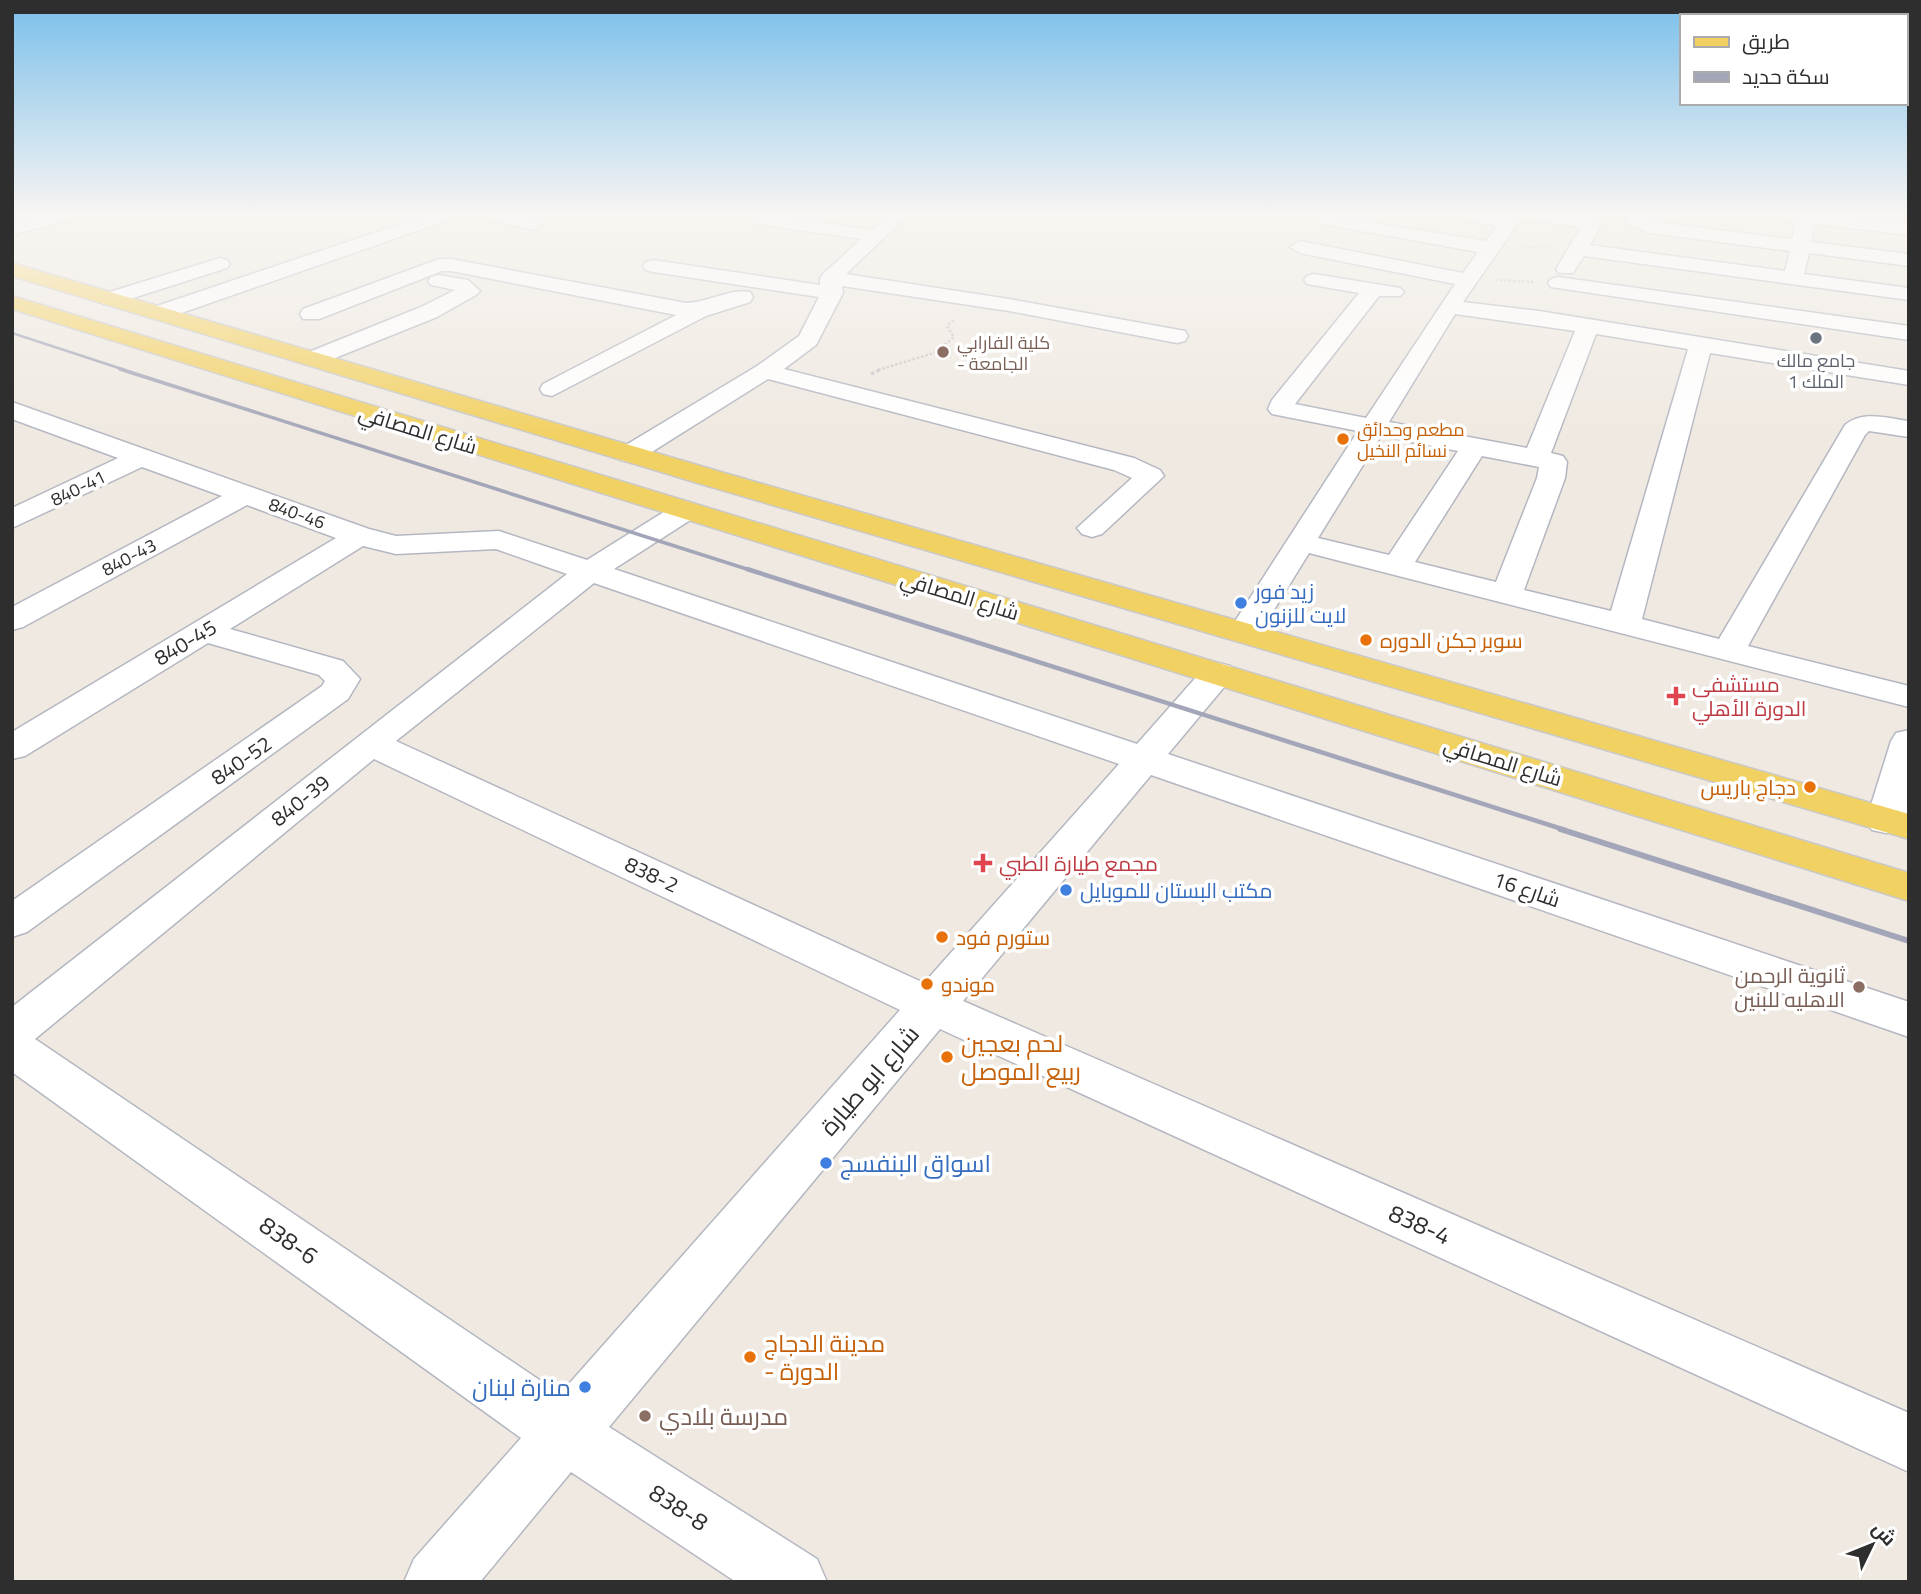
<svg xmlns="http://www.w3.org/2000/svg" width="1921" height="1594" viewBox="0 0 1921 1594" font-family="'Titillium Web',Cairo,sans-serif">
<rect width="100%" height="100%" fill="#efe9e1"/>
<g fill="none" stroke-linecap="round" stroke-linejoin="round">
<g stroke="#b4b7c1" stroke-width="3">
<path id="minor" d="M 50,214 L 79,214 L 77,218 L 12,235 L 12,223 Z
M 430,214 L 456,214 L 454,218 L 167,318 L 151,318 L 148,313 L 151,308 Z
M 478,214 L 511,214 L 541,220 L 543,224 L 534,230 L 480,218 Z
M 750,214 L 765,214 L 872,230 L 890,214 L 909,214 L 846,274 L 1009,299 L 1185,331 L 1188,336 L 1185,341 L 1177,343 L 1009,311 L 842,286 L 843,293 L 816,345 L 784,369 L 1134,458 L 1160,470 L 1164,476 L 1102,534 L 1092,537 L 1082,534 L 1077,528 L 1132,478 L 1114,470 L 768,379 L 639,460 L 630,462 L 621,460 L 617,454 L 621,448 L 757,366 L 799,336 L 819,297 L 653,272 L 646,270 L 643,266 L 646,262 L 653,260 L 820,285 L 820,278 L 823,274 L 861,239 L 757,224 L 748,218 Z
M 1318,214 L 1486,241 L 1497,226 L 1453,218 L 1451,214 L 1566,214 L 1596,218 L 1600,227 L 1590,245 L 1785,271 L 1790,251 L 1650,233 L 1628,224 L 1627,214 L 1645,214 L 1645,217 L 1654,222 L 1792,239 L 1796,222 L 1771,218 L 1769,214 L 1823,214 L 1909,223 L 1909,235 L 1814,224 L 1811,242 L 1909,254 L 1909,266 L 1809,253 L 1804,274 L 1909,288 L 1909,300 L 1584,256 L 1573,273 L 1559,273 L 1556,269 L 1581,227 L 1521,219 L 1463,302 L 1539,311 L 1909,371 L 1909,385 L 1710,353 L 1642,619 L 1719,639 L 1845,425 C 1863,410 1886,418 1909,421 L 1909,437 L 1869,431 L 1865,435 L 1748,646 L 1909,686 L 1909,707 L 1309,553 L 1256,639 L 1244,642 L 1232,639 L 1228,632 L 1358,431 L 1272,414 L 1268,409 L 1272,400 L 1359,293 L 1307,284 L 1304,280 L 1307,276 L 1314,274 L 1400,288 L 1404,292 L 1400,296 L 1379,296 L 1295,404 L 1366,418 L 1455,284 L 1300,253 L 1290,247 L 1300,241 L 1463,273 L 1478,252 L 1323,224 L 1314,218 ZM 1455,314 L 1575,331 L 1527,448 L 1389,422 ZM 1596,334 L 1688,349 L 1611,611 L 1524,590 L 1565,478 L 1567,462 L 1563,456 L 1551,453 ZM 1381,436 L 1458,451 L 1389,555 L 1318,538 ZM 1482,456 L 1539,467 L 1537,478 L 1496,582 L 1415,562 Z
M 220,258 L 227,260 L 230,264 L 227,268 L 111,305 L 103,304 L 100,299 L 103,294 Z
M 439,259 L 451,259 L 686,303 C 707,303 731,288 750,292 L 753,297 L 750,302 L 706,316 L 552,396 L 543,394 L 540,389 L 543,384 L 676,315 L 451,271 L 442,271 L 319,319 L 303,319 L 300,314 L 303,309 Z
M 438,275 L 468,280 L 480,291 L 476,295 L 437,317 L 320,364 L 304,364 L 300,359 L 304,354 L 421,307 L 455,290 L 431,285 L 428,281 L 431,277 Z
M 1558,277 L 1909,326 L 1909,340 L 1551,287 L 1548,283 L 1551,279 Z
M 12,402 L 369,529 L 396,536 L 499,531 L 587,560 L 675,505 L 685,502 L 695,505 L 699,511 L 695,517 L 614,569 L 1137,744 L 1206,666 L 1218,663 L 1230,666 L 1235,673 L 1230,680 L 1168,754 L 1909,1002 L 1909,1037 L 1151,775 L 963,1001 L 1909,1413 L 1909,1472 L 940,1029 L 609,1427 L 817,1559 L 827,1582 L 736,1582 L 571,1472 L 480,1582 L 404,1582 L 414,1559 L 521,1438 L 12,1072 L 12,1007 L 567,574 L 496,549 L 396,554 L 363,546 L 230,629 L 343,661 L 360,679 L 348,699 L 27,932 L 12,937 L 12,901 L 322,686 L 325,681 L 319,675 L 208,643 L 25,756 L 12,759 L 12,732 L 336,538 L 247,505 L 23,627 L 12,630 L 12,607 L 222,496 L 142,467 L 12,528 L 12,508 L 118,458 L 12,419 ZM 594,583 L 1119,764 L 924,983 L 396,741 ZM 374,759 L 900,1010 L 560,1394 L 35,1039 Z
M 1909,730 L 1909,810 L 1900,830 L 1886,833 L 1872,830 L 1866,821 L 1891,741 L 1896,733 Z"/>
</g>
<g stroke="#c9c9c9" stroke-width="3">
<path id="major" d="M 12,263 L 721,472 L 1909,814 L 1909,839 L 701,484 L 12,276 Z
M 12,296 L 1909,873 L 1909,901 L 12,309 Z"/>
</g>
<path stroke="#c9c9c9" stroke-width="2.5" stroke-dasharray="2.5 2" stroke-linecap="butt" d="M 1520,246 L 1553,248
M 1495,280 L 1535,282
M 878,370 L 934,353 L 954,337 L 947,326 L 955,319"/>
<path stroke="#c9c9c9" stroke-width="3.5" stroke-dasharray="3.5 2.5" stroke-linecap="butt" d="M 871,374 L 881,369"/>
<use href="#minor" fill="#fff" fill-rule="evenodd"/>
<use href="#major" fill="#f2d163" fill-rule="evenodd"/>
<path stroke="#a3a6b8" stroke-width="2.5" d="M 12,333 L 125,370"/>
<path stroke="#a3a6b8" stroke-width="3.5" d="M 120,369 L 753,571"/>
<path stroke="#a3a6b8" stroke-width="4.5" d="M 747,569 L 1565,830"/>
<path stroke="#a3a6b8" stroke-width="6" d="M 1560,829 L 1909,941"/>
</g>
<linearGradient id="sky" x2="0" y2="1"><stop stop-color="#7abfeb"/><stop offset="0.49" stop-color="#f8f5f2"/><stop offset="1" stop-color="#f8f5f2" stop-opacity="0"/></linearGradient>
<rect width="1921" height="437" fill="url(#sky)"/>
<circle fill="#6b7280" stroke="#fff" stroke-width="2.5" cx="1816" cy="338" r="7"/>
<g fill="#8d6e63" stroke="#fff" stroke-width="2.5">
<circle cx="943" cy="352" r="7"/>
<circle cx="1859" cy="987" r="7"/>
<circle cx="645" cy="1416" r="7"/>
</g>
<g fill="#e8710a" stroke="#fff" stroke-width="2.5">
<circle cx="1343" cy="439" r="7"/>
<circle cx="1366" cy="640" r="7"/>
<circle cx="1810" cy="787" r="7"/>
<circle cx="942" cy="937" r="7"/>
<circle cx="927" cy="984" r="7"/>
<circle cx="947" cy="1057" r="7"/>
<circle cx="750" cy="1357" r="7"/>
</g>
<g fill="#3f7fe0" stroke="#fff" stroke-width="2.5">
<circle cx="1241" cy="603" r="7"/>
<circle cx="1066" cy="890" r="7"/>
<circle cx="826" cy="1163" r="7"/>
<circle cx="585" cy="1387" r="7"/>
</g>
<g fill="#e0444e" stroke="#fff" stroke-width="2.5">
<path d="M1672.5 685.5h7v7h7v7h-7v7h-7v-7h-7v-7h7z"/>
<path d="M979.5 852.5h7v7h7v7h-7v7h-7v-7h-7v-7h7z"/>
</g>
<g text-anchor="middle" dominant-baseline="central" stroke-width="7" stroke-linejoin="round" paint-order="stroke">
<g font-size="18" fill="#785e54" stroke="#fff" text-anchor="start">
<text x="957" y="342">كلية الفارابي<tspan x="957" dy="21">- الجامعة</tspan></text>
</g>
<g font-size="18" fill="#5b616d" stroke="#fff">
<text x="1816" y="360">جامع مالك<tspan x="1816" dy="21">الملك 1</tspan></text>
</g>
<g font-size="18" fill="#c56008" stroke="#fff" text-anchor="start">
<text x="1357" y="429">مطعم وحدائق<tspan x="1357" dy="21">نسائم النخيل</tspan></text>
</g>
<g font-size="18" fill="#2e2e2e" stroke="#fff">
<text transform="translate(78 488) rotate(-26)">840-41</text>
<text transform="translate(297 513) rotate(20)">840-46</text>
<text transform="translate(129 557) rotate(-28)">840-43</text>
</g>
<g font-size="21" fill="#2e2e2e" stroke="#fff">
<text transform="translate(418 429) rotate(17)">شارع المصافي</text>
<text transform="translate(960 595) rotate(17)">شارع المصافي</text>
<text transform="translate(185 642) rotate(-31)">840-45</text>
<text transform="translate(241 760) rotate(-35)">840-52</text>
<text transform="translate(1503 761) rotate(17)">شارع المصافي</text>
<text transform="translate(300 800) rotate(-39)">840-39</text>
<text transform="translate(652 874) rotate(25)">838-2</text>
<text transform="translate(1527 889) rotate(19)">شارع 16</text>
</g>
<g font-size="21" fill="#366cbe" stroke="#fff" text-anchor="start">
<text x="1255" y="591">زيد فور<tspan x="1255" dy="24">لايت للزنون</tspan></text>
<text x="1080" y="890">مكتب البستان للموبايل</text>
</g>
<g font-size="21" fill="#c56008" stroke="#fff" text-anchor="start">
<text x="1380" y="640">سوبر جكن الدوره</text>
<text x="1796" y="787" text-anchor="end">دجاج باريس</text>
<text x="956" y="937">ستورم فود</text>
<text x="941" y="984">موندو</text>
</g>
<g font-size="21" fill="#be3a42" stroke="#fff" text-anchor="start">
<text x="1692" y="684">مستشفى<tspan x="1692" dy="24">الدورة الأهلي</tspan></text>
<text x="999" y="863">مجمع طيارة الطبي</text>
</g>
<g font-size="21" fill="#785e54" stroke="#fff" text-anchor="end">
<text x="1845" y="975">ثانوية الرحمن<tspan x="1845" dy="24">الاهليه للبنين</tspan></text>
</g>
<g font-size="24" fill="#c56008" stroke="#fff" text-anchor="start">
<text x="961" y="1043">لحم بعجين<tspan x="961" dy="28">ربيع الموصل</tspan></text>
<text x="764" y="1343">مدينة الدجاج<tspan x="764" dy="28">- الدورة</tspan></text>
</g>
<g font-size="24" fill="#2e2e2e" stroke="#fff">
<text transform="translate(869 1080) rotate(-49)">شارع ابو طيارة</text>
<text transform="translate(1420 1224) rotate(24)">838-4</text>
<text transform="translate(289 1240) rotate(35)">838-6</text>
<text transform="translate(679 1507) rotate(33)">838-8</text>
</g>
<g font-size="24" fill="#366cbe" stroke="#fff" text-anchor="start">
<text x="840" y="1163">اسواق البنفسج</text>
<text x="571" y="1387" text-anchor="end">منارة لبنان</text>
</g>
<g font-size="24" fill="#785e54" stroke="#fff" text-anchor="start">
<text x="659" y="1416">مدرسة بلادي</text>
</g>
</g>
<rect width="1921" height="1594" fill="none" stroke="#2e2e2e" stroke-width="28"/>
<rect x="1680" y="14" width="228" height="91" fill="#ffffff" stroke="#ababab" stroke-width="2"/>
<rect x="1694" y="37" width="35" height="10" fill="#f2d163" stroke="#ababab" stroke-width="2"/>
<text x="1742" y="49" font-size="21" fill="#2e2e2e">طريق</text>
<rect x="1694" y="72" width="35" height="10" fill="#a3a6b8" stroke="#ababab" stroke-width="2"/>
<text x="1742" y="84" font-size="21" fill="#2e2e2e">سكة حديد</text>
<g transform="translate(1872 1545) rotate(47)" stroke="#ffffff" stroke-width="5" paint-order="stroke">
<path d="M0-5L12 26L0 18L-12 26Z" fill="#2e2e2e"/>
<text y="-10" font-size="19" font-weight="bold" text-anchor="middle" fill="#2e2e2e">ش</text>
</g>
</svg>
